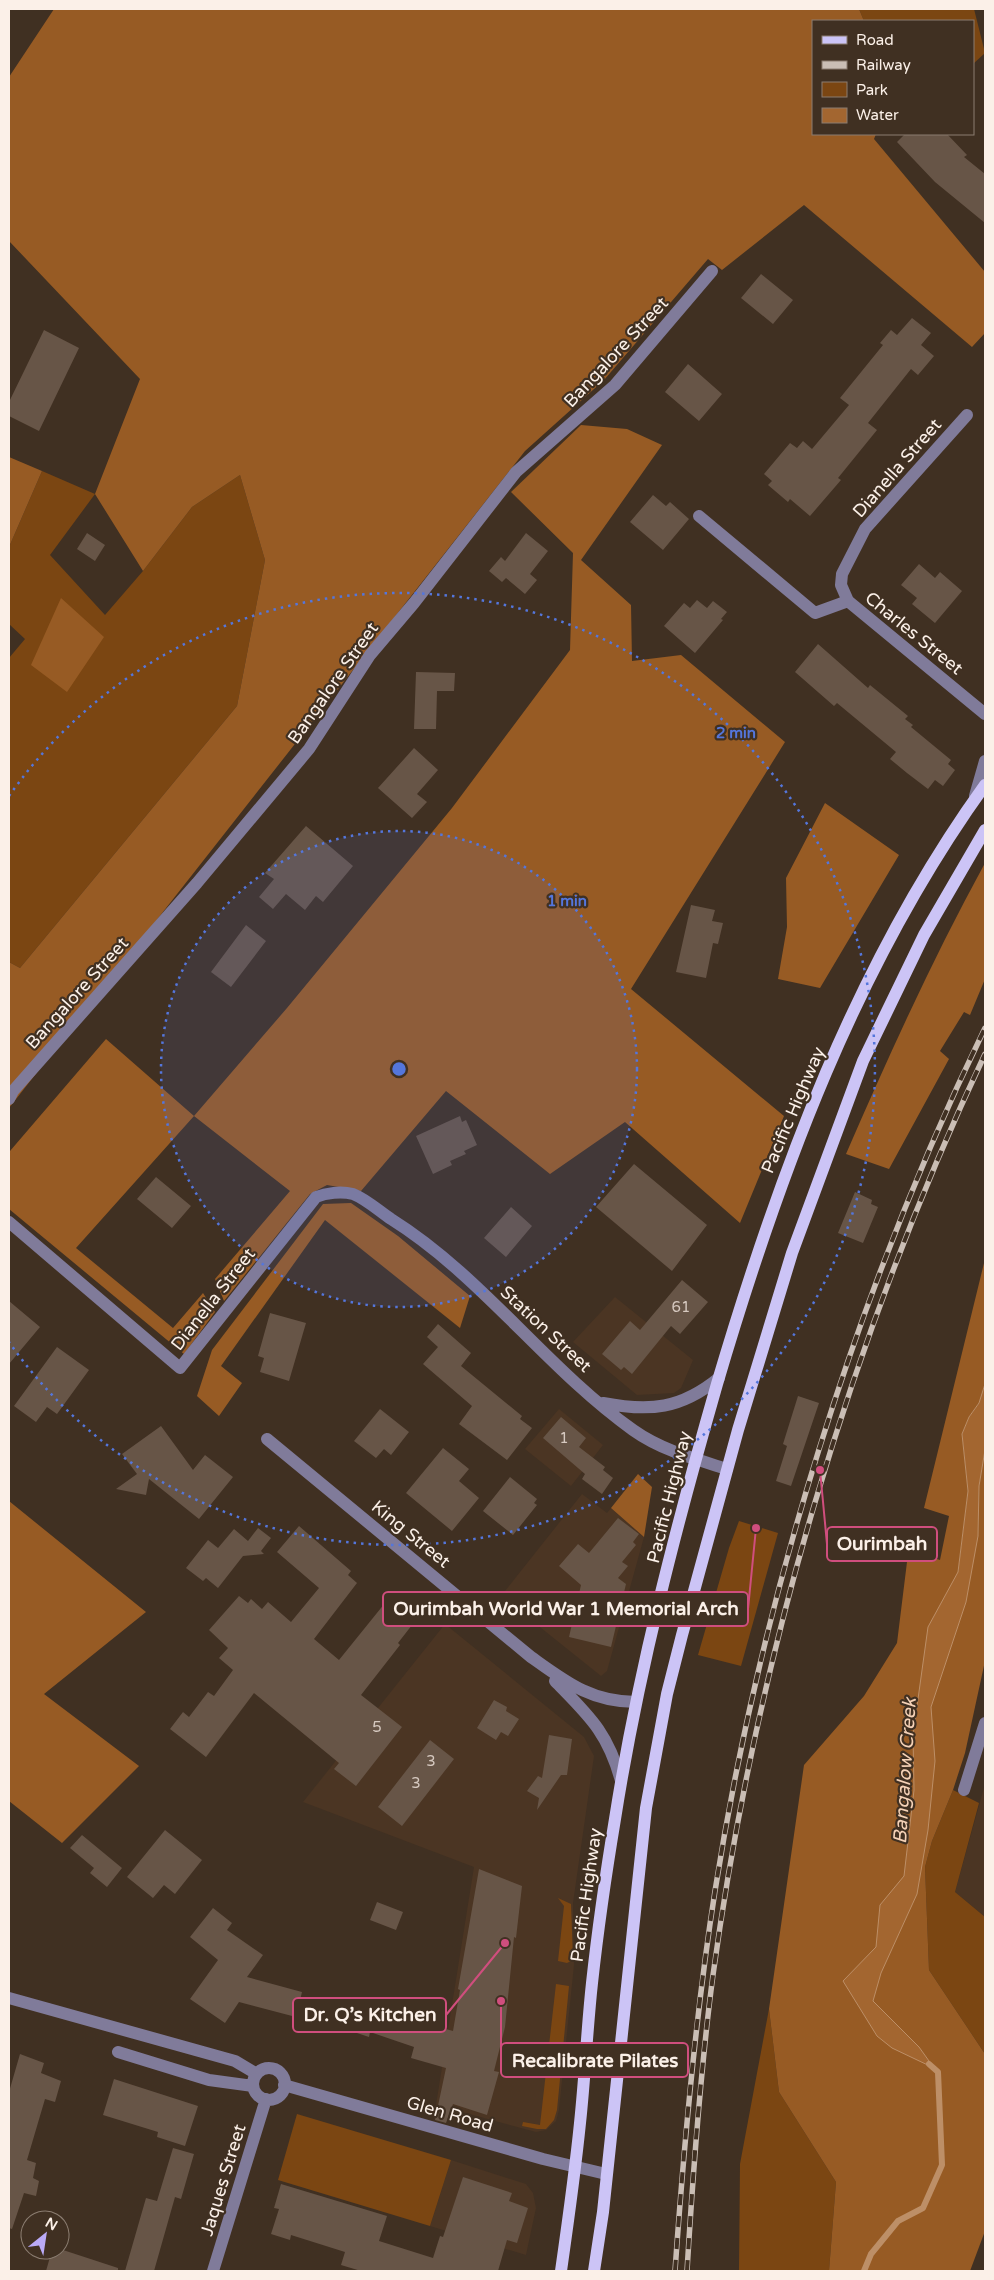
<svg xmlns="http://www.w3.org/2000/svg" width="994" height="2280" viewBox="0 0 994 2280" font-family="'Varela Round',sans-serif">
<rect width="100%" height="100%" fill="#403022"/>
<path fill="#4b3523" d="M 615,1297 L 693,1360 L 681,1388 L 674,1393 L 637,1395 L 573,1342 Z
M 559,1409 L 603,1445 L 571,1486 L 525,1449 Z
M 582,1494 L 607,1513 L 611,1508 L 644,1537 L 607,1671 L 601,1676 L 501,1596 Z
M 445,1624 L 584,1737 L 594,1756 L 573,1903 L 574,1965 L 559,2110 L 556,2121 L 546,2130 L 536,2132 L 436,2105 L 474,1867 L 303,1802 Z
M 985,1784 L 985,1917 L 955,1892 Z
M 451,2160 L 526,2184 L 533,2193 L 536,2208 L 526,2255 L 430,2226 Z"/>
<path fill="#7b4612" d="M 859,9 L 974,9 L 985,53 L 973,64 L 973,21 L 864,21 Z
M 42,471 L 95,494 L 50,555 L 105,615 L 143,571 L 192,507 L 240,475 L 265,560 L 237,706 L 20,968 L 9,962 L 9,658 L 25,639 L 9,624 L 9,547 Z
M 739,1521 L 778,1533 L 741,1666 L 698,1655 L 729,1548 Z
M 953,1790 L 979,1803 L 955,1892 L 985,1917 L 985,2054 L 929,1970 L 925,1867 L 932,1841 Z
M 558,1898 L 571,1904 L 573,1960 L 567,1963 L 558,1961 L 564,1906 Z
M 556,1984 L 569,1986 L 557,2110 L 554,2120 L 546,2129 L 537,2129 L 522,2126 L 523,2122 L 540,2125 Z
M 769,2009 L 779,2092 L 836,2182 L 829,2271 L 739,2271 L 740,2164 Z
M 297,2114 L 451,2160 L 430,2226 L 278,2180 Z"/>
<path fill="#975b24" d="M 54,9 L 859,9 L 864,21 L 813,21 L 813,134 L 876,134 L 874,139 L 985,272 L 985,333 L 972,347 L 804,205 L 722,270 L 708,259 L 604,380 L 525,451 L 9,1108 L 9,962 L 20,968 L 237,706 L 265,560 L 240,475 L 192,507 L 143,571 L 95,494 L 140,379 L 9,241 L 9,77 Z
M 581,425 L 627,429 L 662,445 L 581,560 L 631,605 L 632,661 L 681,655 L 785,742 L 631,989 L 784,1116 L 740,1223 L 625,1122 L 550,1174 L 446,1091 L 361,1191 L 327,1185 L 310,1194 L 224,1301 L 215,1279 L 290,1191 L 194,1116 L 76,1248 L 173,1328 L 203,1293 L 215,1312 L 184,1354 L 9,1209 L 10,1151 L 106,1039 L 194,1116 L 287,1008 L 452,808 L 570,650 L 573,553 L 511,492 Z
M 9,457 L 42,471 L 9,547 Z
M 61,598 L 104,637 L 67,692 L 31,665 Z
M 825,803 L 899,855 L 820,988 L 778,979 L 787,927 L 786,878 Z
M 985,863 L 985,979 L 970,1015 L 964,1012 L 940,1051 L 949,1059 L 889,1169 L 846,1154 C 889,1055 933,958 985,863 Z
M 351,1203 L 398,1236 L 470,1296 L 460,1328 L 325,1220 L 221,1366 L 242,1383 L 219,1416 L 197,1396 L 212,1350 L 323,1204 Z
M 985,1259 L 985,1384 L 979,1403 L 969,1417 L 962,1434 L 968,1491 L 958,1572 L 978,1536 L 979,1486 L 985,1450 L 985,1661 L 965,1753 L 953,1790 L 932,1841 L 925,1867 L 929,1970 L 985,2054 L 985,2231 L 970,2271 L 829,2271 L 836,2182 L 779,2092 L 769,2009 L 804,1765 L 864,1696 L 897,1643 L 907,1562 L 911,1550 L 940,1560 L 949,1516 L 924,1508 Z
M 638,1474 L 652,1487 L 644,1537 L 611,1508 Z
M 9,1501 L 146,1612 L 44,1694 L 139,1766 L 62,1843 L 9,1801 Z"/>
<path fill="#a36630" stroke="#bd8f67" d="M 985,1384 L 985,1450 L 979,1486 L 978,1536 L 966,1602 L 931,1707 L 935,1761 L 928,1830 L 917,1894 L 881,1973 L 873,2001 L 919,2047 L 934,2068 L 892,2048 L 877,2036 L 843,1981 L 876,1947 L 880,1905 L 904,1876 L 914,1790 L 913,1735 L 928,1627 L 958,1572 L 968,1491 L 962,1434 L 969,1417 L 979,1403 Z"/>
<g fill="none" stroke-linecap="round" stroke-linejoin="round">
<path stroke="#bd8f67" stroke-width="6" d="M 864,2271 L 871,2254 L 898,2221 L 923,2208 L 942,2165 L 938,2072 L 929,2064"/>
</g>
<path fill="#675547" d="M 905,134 L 947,134 L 967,155 L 964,157 L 985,174 L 985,223 L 935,182 L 897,142 Z
M 761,274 L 793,300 L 773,324 L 741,298 Z
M 912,318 L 931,333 L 921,345 L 934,356 L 918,375 L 911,369 L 868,423 L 877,430 L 838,478 L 841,480 L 810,516 L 790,499 L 788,502 L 768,485 L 772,481 L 764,474 L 790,443 L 797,448 L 803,441 L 812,449 L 849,405 L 840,398 L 883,345 L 880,343 L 891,330 L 897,335 Z
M 44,330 L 79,348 L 39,431 L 9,416 L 9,402 Z
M 688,364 L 722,394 L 699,421 L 665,392 Z
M 653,495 L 666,506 L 670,502 L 689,519 L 663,550 L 630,522 Z
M 87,533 L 105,545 L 95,561 L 77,549 Z
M 526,533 L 548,551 L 530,574 L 537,580 L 525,594 L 506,578 L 502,582 L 489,571 L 501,557 L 505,561 Z
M 919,564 L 935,578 L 940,572 L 962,591 L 935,623 L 912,604 L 917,598 L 901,585 Z
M 697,600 L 707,608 L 713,601 L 727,612 L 721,619 L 723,620 L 695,653 L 664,626 L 684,603 L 690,608 Z
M 818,644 L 868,688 L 870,685 L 908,716 L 905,719 L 913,725 L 911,727 L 951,760 L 948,764 L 955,770 L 943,786 L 935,780 L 928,789 L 907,773 L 890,759 L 896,752 L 837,703 L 834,706 L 795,672 Z
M 416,672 L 455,673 L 454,691 L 437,691 L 436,729 L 414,729 Z
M 414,748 L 438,770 L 417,794 L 427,802 L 412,818 L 378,788 Z
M 306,826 L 353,866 L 323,902 L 316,896 L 305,910 L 286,894 L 273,909 L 259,897 L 274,879 L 265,873 Z
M 691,905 L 715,910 L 712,921 L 723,923 L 718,944 L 713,943 L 706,978 L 676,972 Z
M 246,925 L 266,941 L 231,987 L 211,972 Z
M 460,1116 L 462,1122 L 466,1120 L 477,1145 L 464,1151 L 466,1154 L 450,1161 L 452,1165 L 433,1174 L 416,1136 Z
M 634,1164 L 707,1225 L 672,1271 L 596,1207 Z
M 156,1177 L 191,1206 L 172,1228 L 137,1199 Z
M 855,1192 L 872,1200 L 871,1204 L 878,1207 L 863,1243 L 838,1233 Z
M 511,1207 L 532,1226 L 506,1257 L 484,1238 Z
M 682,1280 L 708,1302 L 680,1334 L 671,1326 L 632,1374 L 624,1367 L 621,1370 L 602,1354 L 630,1321 L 640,1330 Z
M 9,1301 L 40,1327 L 9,1364 Z
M 270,1313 L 306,1323 L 289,1381 L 260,1372 L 264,1358 L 258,1356 Z
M 438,1324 L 471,1353 L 461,1366 L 522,1416 L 520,1419 L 532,1428 L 507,1460 L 459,1424 L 472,1406 L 423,1364 L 438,1347 L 427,1337 Z
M 57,1347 L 89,1370 L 57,1414 L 47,1407 L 36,1422 L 14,1406 Z
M 798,1396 L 819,1403 L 791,1486 L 776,1481 L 787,1446 L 783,1444 Z
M 380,1409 L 409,1432 L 391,1455 L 384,1449 L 376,1458 L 354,1441 Z
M 561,1417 L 586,1438 L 579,1447 L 605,1467 L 603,1470 L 613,1478 L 602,1494 L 582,1479 L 585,1474 L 543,1438 Z
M 161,1426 L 193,1470 L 205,1455 L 233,1477 L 199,1519 L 149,1479 L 146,1495 L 116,1489 L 137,1474 L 122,1454 Z
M 443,1448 L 469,1469 L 459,1481 L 479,1498 L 452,1531 L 406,1493 Z
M 510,1477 L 537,1499 L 534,1503 L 537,1505 L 513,1535 L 483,1511 Z
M 618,1518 L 639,1534 L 633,1542 L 636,1545 L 622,1562 L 628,1566 L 618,1578 L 626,1584 L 611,1647 L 569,1637 L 581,1585 L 559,1566 L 578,1544 L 589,1553 Z
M 299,1526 L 351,1571 L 348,1575 L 357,1583 L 314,1639 L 339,1660 L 385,1603 L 412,1625 L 398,1643 L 400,1645 L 361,1695 L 402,1727 L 356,1786 L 334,1769 L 339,1763 L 254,1693 L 206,1757 L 170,1729 L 183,1712 L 189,1717 L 208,1692 L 214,1696 L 233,1670 L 219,1658 L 228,1648 L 209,1630 L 239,1596 L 248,1603 L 251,1599 L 262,1609 L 268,1602 L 291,1622 L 319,1588 L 277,1552 Z
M 258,1528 L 271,1538 L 261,1551 L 264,1554 L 243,1556 L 218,1588 L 206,1578 L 203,1581 L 186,1568 L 208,1540 L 218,1548 L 234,1529 L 248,1541 Z
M 494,1700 L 507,1707 L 506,1711 L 519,1719 L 508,1736 L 501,1732 L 496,1740 L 477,1728 Z
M 549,1735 L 572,1739 L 567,1775 L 561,1775 L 537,1810 L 539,1798 L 527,1791 L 538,1776 L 542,1778 Z
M 430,1740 L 454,1759 L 402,1826 L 378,1807 Z
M 165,1830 L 202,1860 L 175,1894 L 164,1885 L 153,1898 L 127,1877 Z
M 82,1835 L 122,1868 L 107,1887 L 90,1873 L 94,1868 L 70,1848 Z
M 479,1869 L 522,1886 L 516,1938 L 514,1937 L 505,2027 L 494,2071 L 499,2072 L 487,2115 L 453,2104 L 446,2123 L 435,2120 L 446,2068 L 411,2058 L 414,2047 L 370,2032 L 369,2037 L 351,2031 L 362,1997 L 381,2003 L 378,2012 L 420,2026 L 421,2022 L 453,2031 L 460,1990 L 458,1989 Z
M 377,1902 L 403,1912 L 396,1930 L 370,1920 Z
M 213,1908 L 232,1923 L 227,1930 L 263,1955 L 247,1977 L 302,1992 L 296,2017 L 239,2002 L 225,2023 L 190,1999 L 218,1960 L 190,1937 Z
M 20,2054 L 44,2063 L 41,2073 L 61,2081 L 55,2102 L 45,2099 L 27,2160 L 36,2163 L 33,2178 L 39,2181 L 36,2196 L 24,2193 L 12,2229 L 9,2228 L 9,2092 Z
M 114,2079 L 198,2106 L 185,2146 L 157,2137 L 158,2132 L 103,2115 Z
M 173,2148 L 194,2154 L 181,2199 L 175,2197 L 154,2271 L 125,2271 L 146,2198 L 157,2201 Z
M 463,2177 L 512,2193 L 509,2201 L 528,2208 L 517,2243 L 507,2240 L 498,2271 L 361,2271 L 341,2265 L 345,2252 L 291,2235 L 290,2240 L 271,2234 L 279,2209 L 274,2208 L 281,2184 L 387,2216 L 379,2241 L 433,2258 L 440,2236 L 443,2237 Z
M 52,2250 L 63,2250 L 118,2268 L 118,2271 L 46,2271 Z"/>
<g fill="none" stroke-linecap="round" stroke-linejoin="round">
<path stroke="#807b9a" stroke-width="12" d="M 967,415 L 865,529 L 842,574 L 841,585 L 848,601 L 985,714
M 699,516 L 815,613 L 848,601
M 975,796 L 985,761
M 9,1099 L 13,1091 L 197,883 L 309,749 L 370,655 L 414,603 L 516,472 L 615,385 L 712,271
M 9,1222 L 180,1368 L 316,1197 C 326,1193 341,1191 353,1194 C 366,1199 379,1211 391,1219 C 482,1276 546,1368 633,1430 C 661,1450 695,1459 727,1469
M 603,1403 C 650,1412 681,1409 719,1378
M 267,1439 L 531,1657 C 566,1682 591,1702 636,1702
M 555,1681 C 588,1715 608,1732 621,1781
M 964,1790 L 985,1723
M 9,1998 L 235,2061 L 257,2074
M 118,2052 L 209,2080 L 253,2086
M253 2084a16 16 0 1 1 32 0a16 16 0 1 1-32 0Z
M 284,2085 L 543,2159 L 606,2174
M 213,2271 L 266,2099"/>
<path stroke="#ccc4f6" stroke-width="12" d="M 561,2271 C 568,2222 575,2173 580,2123 C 585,2076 587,2029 592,1983 C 598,1928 606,1873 615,1819 C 638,1672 676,1527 717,1384 C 779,1174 856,964 985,785
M 594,2271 L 603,2212 L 646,1808 L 667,1694 L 682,1635 L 738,1430 L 792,1253 L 863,1061 L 924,935 L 985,830"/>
<g stroke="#cabeb5" stroke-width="5.5">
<path id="rail" d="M 675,2271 C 684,2143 695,2018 715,1891 C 761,1600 856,1293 985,1028
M 687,2271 C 693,2172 700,2073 713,1975 C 756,1661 850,1340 985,1054"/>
</g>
<use href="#rail" stroke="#403022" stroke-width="4" stroke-dasharray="11" stroke-linecap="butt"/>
</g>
<circle cx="399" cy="1069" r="238" fill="#5476dc" fill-opacity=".12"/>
<g fill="none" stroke="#5476dc" stroke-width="2.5" stroke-dasharray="2.5 5">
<circle cx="399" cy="1069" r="238"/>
<path d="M9 796A476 476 0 1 1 9 1342"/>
</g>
<g text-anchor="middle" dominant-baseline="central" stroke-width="4.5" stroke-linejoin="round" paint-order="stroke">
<g font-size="15" fill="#d6c9c0">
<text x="681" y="1307">61</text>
<text x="564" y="1438">1</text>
<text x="377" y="1727">5</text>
<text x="431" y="1761">3</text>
<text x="416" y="1783">3</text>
</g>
<g font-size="18" fill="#fbf0e8" stroke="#403022">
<text transform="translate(616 352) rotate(-47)">Bangalore Street</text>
<text transform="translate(897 468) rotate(-49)">Dianella Street</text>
<text transform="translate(914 633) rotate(39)">Charles Street</text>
<text transform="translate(333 683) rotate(-55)">Bangalore Street</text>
<text transform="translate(77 993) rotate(-48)">Bangalore Street</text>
<text transform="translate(793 1110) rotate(-67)">Pacific Highway</text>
<text transform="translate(213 1299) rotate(-52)">Dianella Street</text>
<text transform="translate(546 1329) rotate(43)">Station Street</text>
<text transform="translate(669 1497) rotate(-76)">Pacific Highway</text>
<text transform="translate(411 1534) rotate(39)">King Street</text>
<text transform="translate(586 1895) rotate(-82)">Pacific Highway</text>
<text transform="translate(450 2114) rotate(16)">Glen Road</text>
<text transform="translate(223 2180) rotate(-73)">Jaques Street</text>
</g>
<g font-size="19" font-style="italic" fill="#f5d2b7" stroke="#403022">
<text transform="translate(905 1771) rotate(-86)">Bangalow Creek</text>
</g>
</g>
<circle cx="399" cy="1069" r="8" fill="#5476dc" stroke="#403022" stroke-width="2.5"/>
<g font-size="15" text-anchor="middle" font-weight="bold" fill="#5476dc" stroke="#403022" stroke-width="4.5" stroke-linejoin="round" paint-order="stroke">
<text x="736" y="738">2 min</text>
<text x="567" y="906">1 min</text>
</g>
<path fill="none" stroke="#d04e7e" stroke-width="2" d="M820 1470L827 1544M756 1528L748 1609M505 1943L446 2015M501 2001L501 2060"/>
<g fill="#d04e7e" stroke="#403022" stroke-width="2">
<circle cx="820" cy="1470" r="5"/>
<circle cx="756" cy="1528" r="5"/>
<circle cx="505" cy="1943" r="5"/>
<circle cx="501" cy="2001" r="5"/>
</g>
<g fill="#403022" stroke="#d04e7e" stroke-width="2">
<rect x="827" y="1527" width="110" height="34" rx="5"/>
<rect x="383" y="1592" width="365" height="34" rx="5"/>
<rect x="293" y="1998" width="153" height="34" rx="5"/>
<rect x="501" y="2043" width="187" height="34" rx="5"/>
</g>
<g font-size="19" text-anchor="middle" font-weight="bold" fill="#fbf0e8">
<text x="882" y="1550">Ourimbah</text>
<text x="566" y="1615">Ourimbah World War 1 Memorial Arch</text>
<text x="370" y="2021">Dr. Q’s Kitchen</text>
<text x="595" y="2067">Recalibrate Pilates</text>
</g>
<rect width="994" height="2280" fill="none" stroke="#fbf0e8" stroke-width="20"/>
<rect x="812" y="20" width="162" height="115" fill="#403022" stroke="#8b7d71"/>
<rect x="822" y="36" width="25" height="8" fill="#ccc4f6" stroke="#8b7d71"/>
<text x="856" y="45" font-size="15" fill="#fbf0e8">Road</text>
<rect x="822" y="61" width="25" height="8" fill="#cabeb5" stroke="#8b7d71"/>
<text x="856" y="70" font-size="15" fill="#fbf0e8">Railway</text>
<rect x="822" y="82" width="25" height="15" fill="#7b4612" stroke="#8b7d71"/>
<text x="856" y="95" font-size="15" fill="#fbf0e8">Park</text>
<rect x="822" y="108" width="25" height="15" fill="#a36630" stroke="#8b7d71"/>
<text x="856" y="120" font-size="15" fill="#fbf0e8">Water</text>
<g transform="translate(45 2235) rotate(30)"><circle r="24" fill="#403022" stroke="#8b7d71"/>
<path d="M0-4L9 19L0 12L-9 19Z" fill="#baaaf7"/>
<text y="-8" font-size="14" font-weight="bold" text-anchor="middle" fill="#fbf0e8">N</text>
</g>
</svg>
